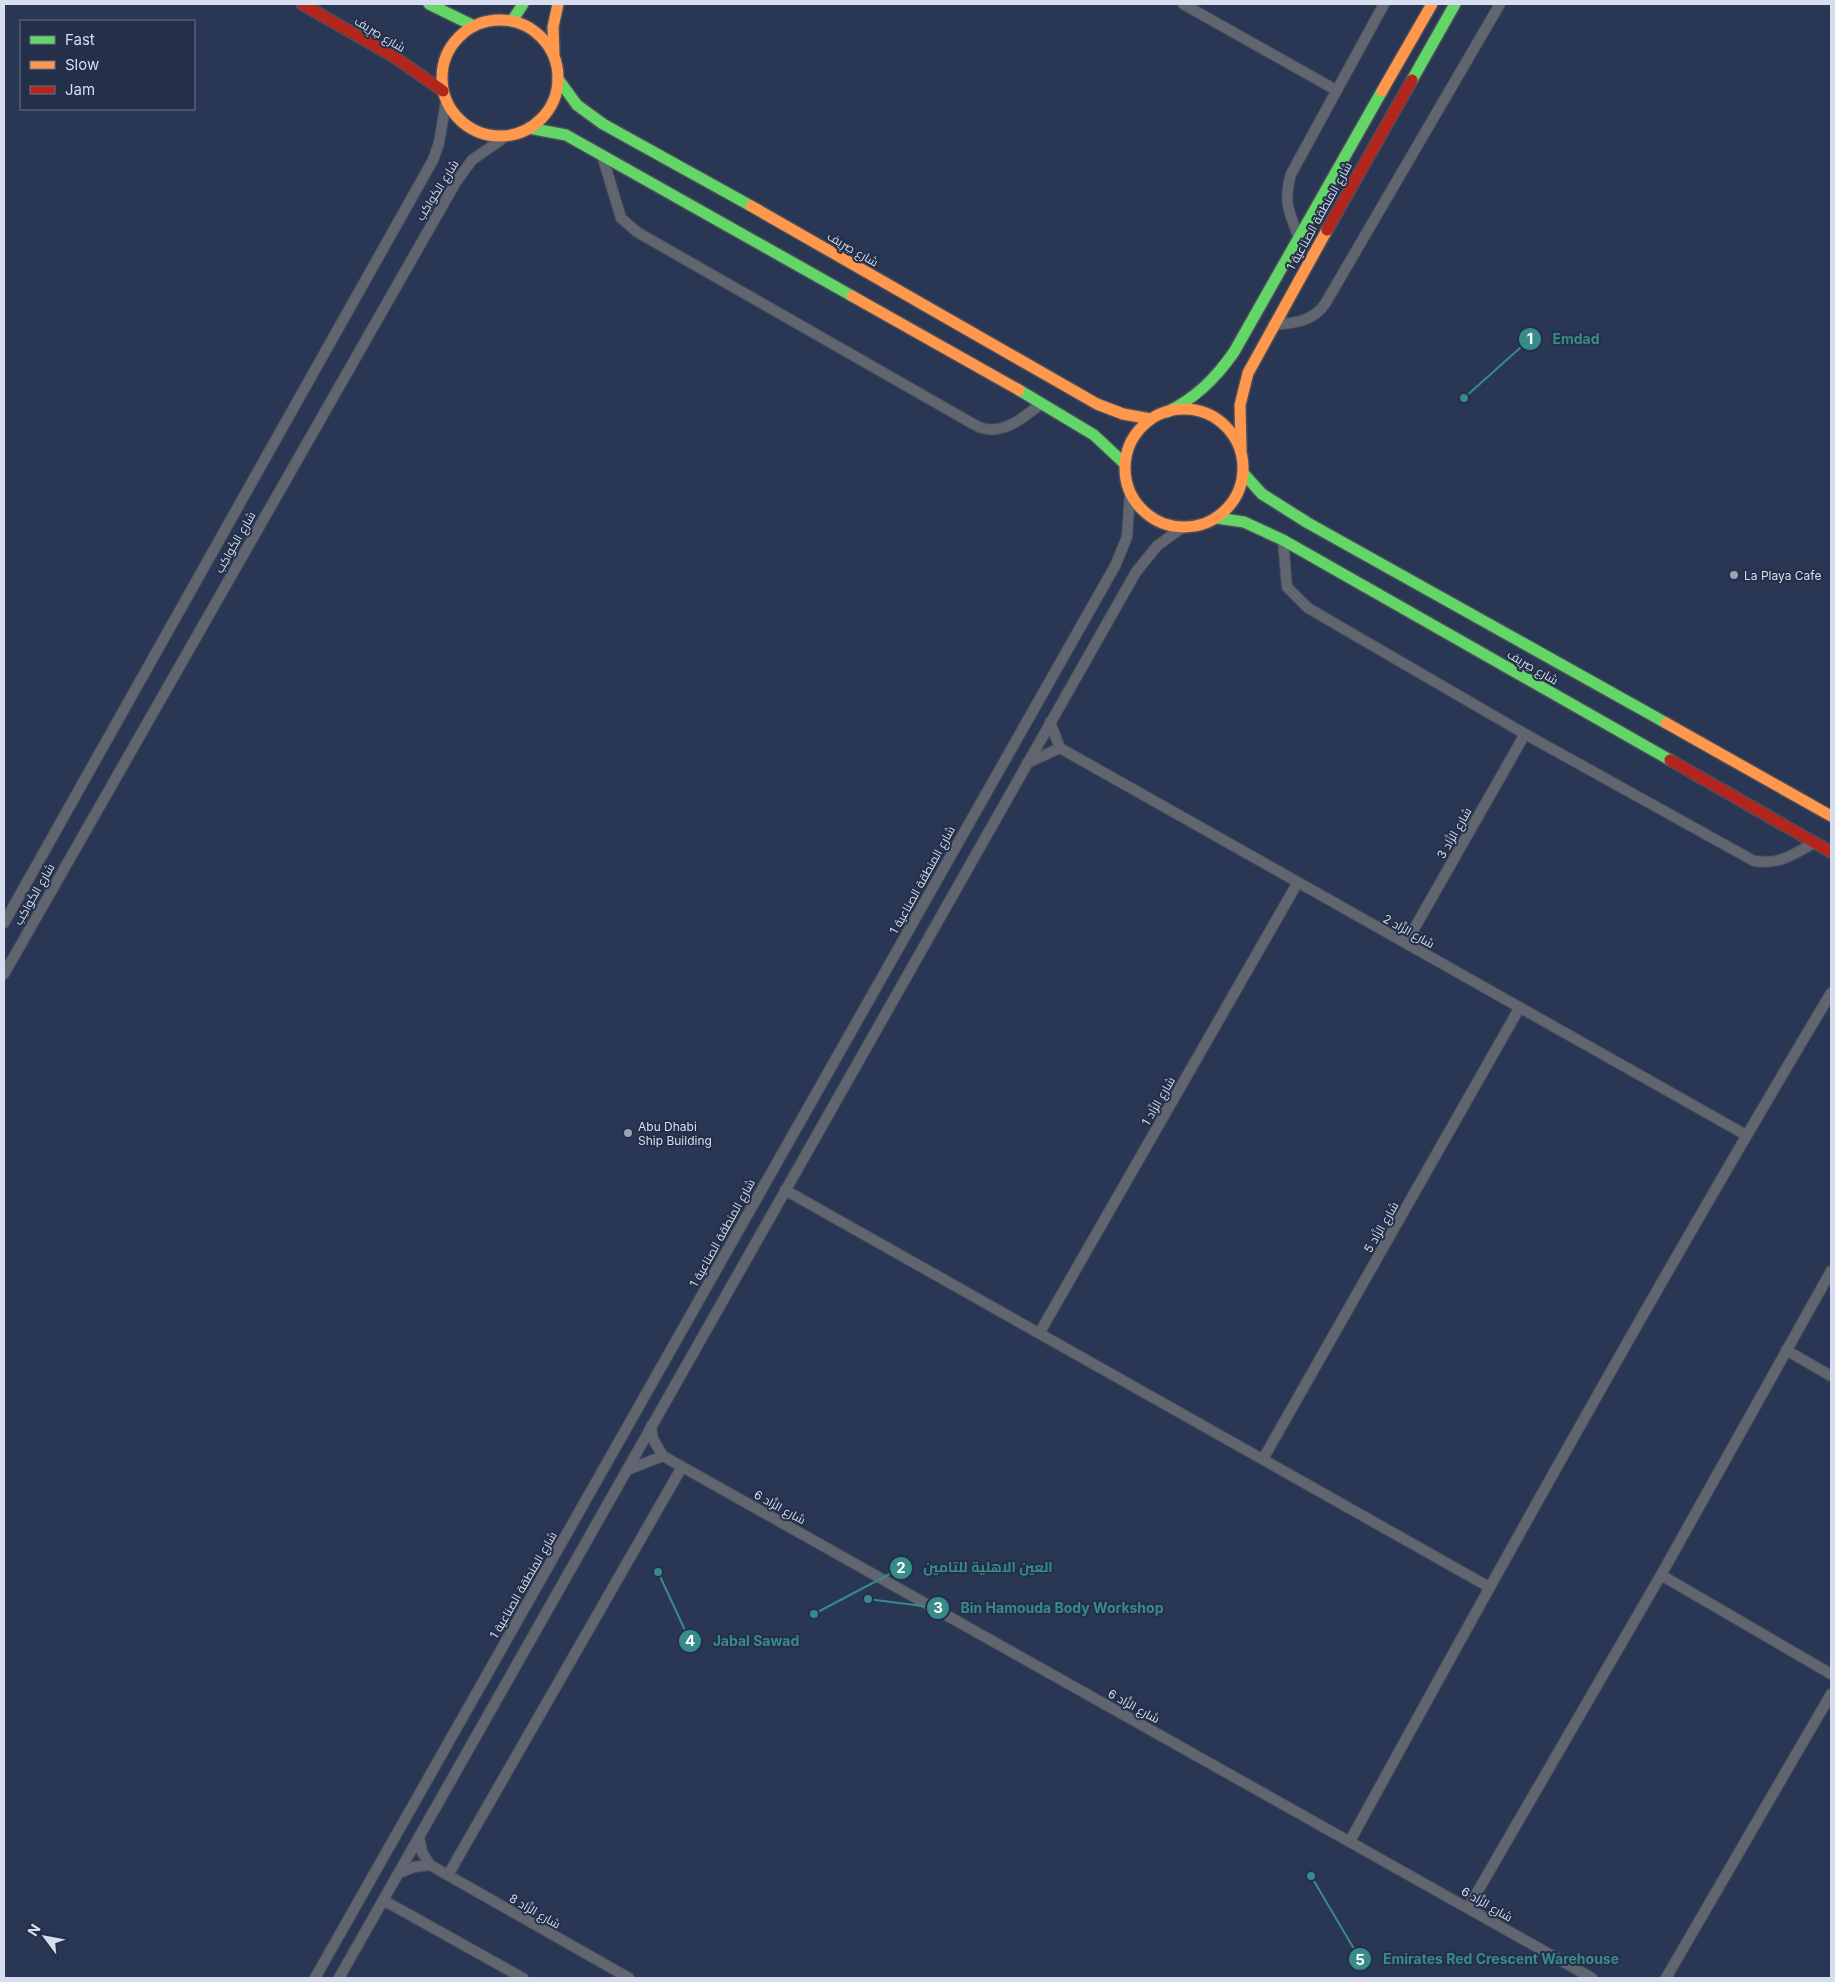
<svg xmlns="http://www.w3.org/2000/svg" width="1835" height="1982" viewBox="0 0 1835 1982" font-family="Inter,Cairo,sans-serif">
<rect width="100%" height="100%" fill="#2c3241"/>
<path fill="#293654" fill-rule="evenodd" d="M 4,4 L 1831,4 L 1831,1978 L 4,1978 ZM 21,21 L 194,21 L 194,109 L 21,109 Z"/>
<g fill="none" stroke-linecap="round" stroke-linejoin="round">
<g stroke="#494e5a" stroke-width="12">
<path id="street" d="M 1183,4 L 1336,90
M 602,155 L 621,218 L 637,232 L 975,425 C 1000,439 1024,417 1042,403
M 1299,238 C 1289,213 1283,201 1291,174 L 1384,4
M 1273,325 C 1294,323 1312,322 1325,304 L 1500,4
M 1283,540 L 1287,587 L 1308,608 L 1525,734 L 1754,861 C 1780,865 1792,855 1814,843
M 1050,722 L 1060,748 L 1746,1135
M 1027,763 L 1060,748
M 4,923 L 433,160 L 439,143 L 446,101
M 1406,943 L 1525,734
M 4,974 L 456,182 L 472,160 L 505,137
M 785,1190 L 1489,1587
M 1040,1332 L 1298,882
M 1786,1350 L 1831,1376
M 651,1426 L 653,1439 L 663,1456 L 1592,1978
M 1263,1459 L 1520,1007
M 627,1470 L 663,1456
M 1661,1575 L 1831,1674
M 419,1837 L 422,1852 L 430,1865 L 629,1978
M 1350,1841 C 1506,1556 1664,1272 1831,993
M 399,1873 L 414,1867 L 430,1865
M 448,1875 L 682,1467
M 383,1900 L 523,1978
M 1468,1908 L 1661,1575 L 1831,1271
M 315,1978 L 1115,566 L 1127,537 L 1130,493
M 339,1978 L 1136,572 L 1157,546 L 1183,527
M 1666,1978 L 1831,1694"/>
</g>
<g stroke="#494e5a" stroke-width="14">
<path id="fast" d="M 429,4 L 474,26
M 512,21 L 523,4
M 558,79 L 577,105 L 603,124 L 751,206
M 1412,80 L 1455,4
M 529,128 L 566,135 L 852,296
M 1019,390 L 1094,435 L 1125,464
M 1167,412 C 1196,398 1216,378 1234,352 L 1382,91
M 1243,473 L 1262,494 L 1308,523 L 1666,723
M 1217,518 L 1244,522 L 1283,540 L 1670,760"/>
</g>
<g stroke="#494e5a" stroke-width="14">
<path id="slow" d="M442 78a58 58 0 1 1 116 0a58 58 0 1 1-116 0Z
M 554,54 L 553,27 L 558,4
M 1382,91 L 1432,4
M 751,206 L 1097,404 L 1123,414 L 1151,419
M 852,296 L 1019,390
M1125 468a59 59 0 1 1 118 0a59 59 0 1 1-118 0Z
M 1241,451 L 1240,405 L 1248,373 L 1327,230
M 1666,723 L 1831,816"/>
</g>
<g stroke="#494e5a" stroke-width="14">
<path id="jam" d="M 302,4 L 396,58 L 443,91
M 1327,230 L 1412,80
M 1670,760 L 1831,852"/>
</g>
<use href="#street" stroke="#616570" stroke-width="10"/>
<use href="#fast" stroke="#63d668" stroke-width="11"/>
<use href="#slow" stroke="#ff974d" stroke-width="11"/>
<use href="#jam" stroke="#b3261e" stroke-width="11"/>
</g>
<g fill="#9aa2b2" stroke="#242f49" stroke-width="2">
<circle cx="1734" cy="575" r="5"/>
<circle cx="628" cy="1133" r="5"/>
</g>
<g text-anchor="middle" dominant-baseline="central" stroke-width="4" stroke-linejoin="round" paint-order="stroke">
<g font-size="12" fill="#d6deef" stroke="#242f49">
<text transform="translate(380 34) rotate(31)">شارع صِرِيف</text>
<text transform="translate(437 190) rotate(-58)">شارع الكَواكِب</text>
<text transform="translate(1319 216) rotate(-61)">شارع المنطقة الصناعية 1</text>
<text transform="translate(853 249) rotate(30)">شارع صِرِيف</text>
<text transform="translate(235 542) rotate(-60)">شارع الكَواكِب</text>
<text transform="translate(1533 667) rotate(30)">شارع صِرِيف</text>
<text transform="translate(1454 833) rotate(-60)">شارع الزَّاد 3</text>
<text transform="translate(922 880) rotate(-61)">شارع المنطقة الصناعية 1</text>
<text transform="translate(34 894) rotate(-60)">شارع الكَواكِب</text>
<text transform="translate(1409 931) rotate(29)">شارع الزَّاد 2</text>
<text transform="translate(1158 1101) rotate(-60)">شارع الزَّاد 1</text>
<text transform="translate(1381 1227) rotate(-60)">شارع الزَّاد 5</text>
<text transform="translate(722 1233) rotate(-61)">شارع المنطقة الصناعية 1</text>
<text transform="translate(780 1507) rotate(29)">شارع الزَّاد 6</text>
<text transform="translate(523 1585) rotate(-60)">شارع المنطقة الصناعية 1</text>
<text transform="translate(1134 1706) rotate(29)">شارع الزَّاد 6</text>
<text transform="translate(1487 1904) rotate(30)">شارع الزَّاد 6</text>
<text transform="translate(535 1911) rotate(30)">شارع الزَّاد 8</text>
</g>
<g font-size="12" fill="#d6deef" stroke="#242f49" text-anchor="start">
<text x="1744" y="575">La Playa Cafe</text>
<text x="638" y="1126">Abu Dhabi<tspan x="638" dy="14">Ship Building</tspan></text>
</g>
</g>
<path fill="none" stroke="#378b88" stroke-width="2" d="M1464 398L1530 339M814 1614L901 1568M868 1599L938 1608M658 1572L690 1641M1311 1876L1360 1959"/>
<g fill="#378b88" stroke="#242f49" stroke-width="2">
<circle cx="1464" cy="398" r="5"/>
<circle cx="814" cy="1614" r="5"/>
<circle cx="868" cy="1599" r="5"/>
<circle cx="658" cy="1572" r="5"/>
<circle cx="1311" cy="1876" r="5"/>
<circle cx="1530" cy="339" r="12"/>
<circle cx="901" cy="1568" r="12"/>
<circle cx="938" cy="1608" r="12"/>
<circle cx="690" cy="1641" r="12"/>
<circle cx="1360" cy="1959" r="12"/>
</g>
<g font-size="15" text-anchor="middle" font-weight="bold" fill="#fff">
<text x="1530" y="344">1</text>
<text x="901" y="1573">2</text>
<text x="938" y="1613">3</text>
<text x="690" y="1646">4</text>
<text x="1360" y="1965">5</text>
</g>
<g font-size="14" text-anchor="middle" font-weight="bold" fill="#378b88" stroke="#242f49" stroke-width="4" stroke-linejoin="round" paint-order="stroke">
<text x="1576" y="344">Emdad</text>
<text x="988" y="1572">العين الاهلية للتامين</text>
<text x="1062" y="1613">Bin Hamouda Body Workshop</text>
<text x="756" y="1646">Jabal Sawad</text>
<text x="1501" y="1964">Emirates Red Crescent Warehouse</text>
</g>
<rect width="1835" height="1982" fill="none" stroke="#d6deef" stroke-width="10"/>
<rect x="20" y="20" width="175" height="90" fill="#242f49" stroke="#6b758b"/>
<rect x="30" y="36" width="25" height="8" fill="#63d668" stroke="#6b758b"/>
<text x="65" y="45" font-size="15" fill="#d6deef">Fast</text>
<rect x="30" y="61" width="25" height="8" fill="#ff974d" stroke="#6b758b"/>
<text x="65" y="70" font-size="15" fill="#d6deef">Slow</text>
<rect x="30" y="86" width="25" height="8" fill="#b3261e" stroke="#6b758b"/>
<text x="65" y="95" font-size="15" fill="#d6deef">Jam</text>
<g transform="translate(45 1937) rotate(302)" stroke="#242f49" stroke-width="4" paint-order="stroke">
<path d="M0-4L9 19L0 12L-9 19Z" fill="#d6deef"/>
<text y="-8" font-size="14" font-weight="bold" text-anchor="middle" fill="#d6deef">N</text>
</g>
</svg>
